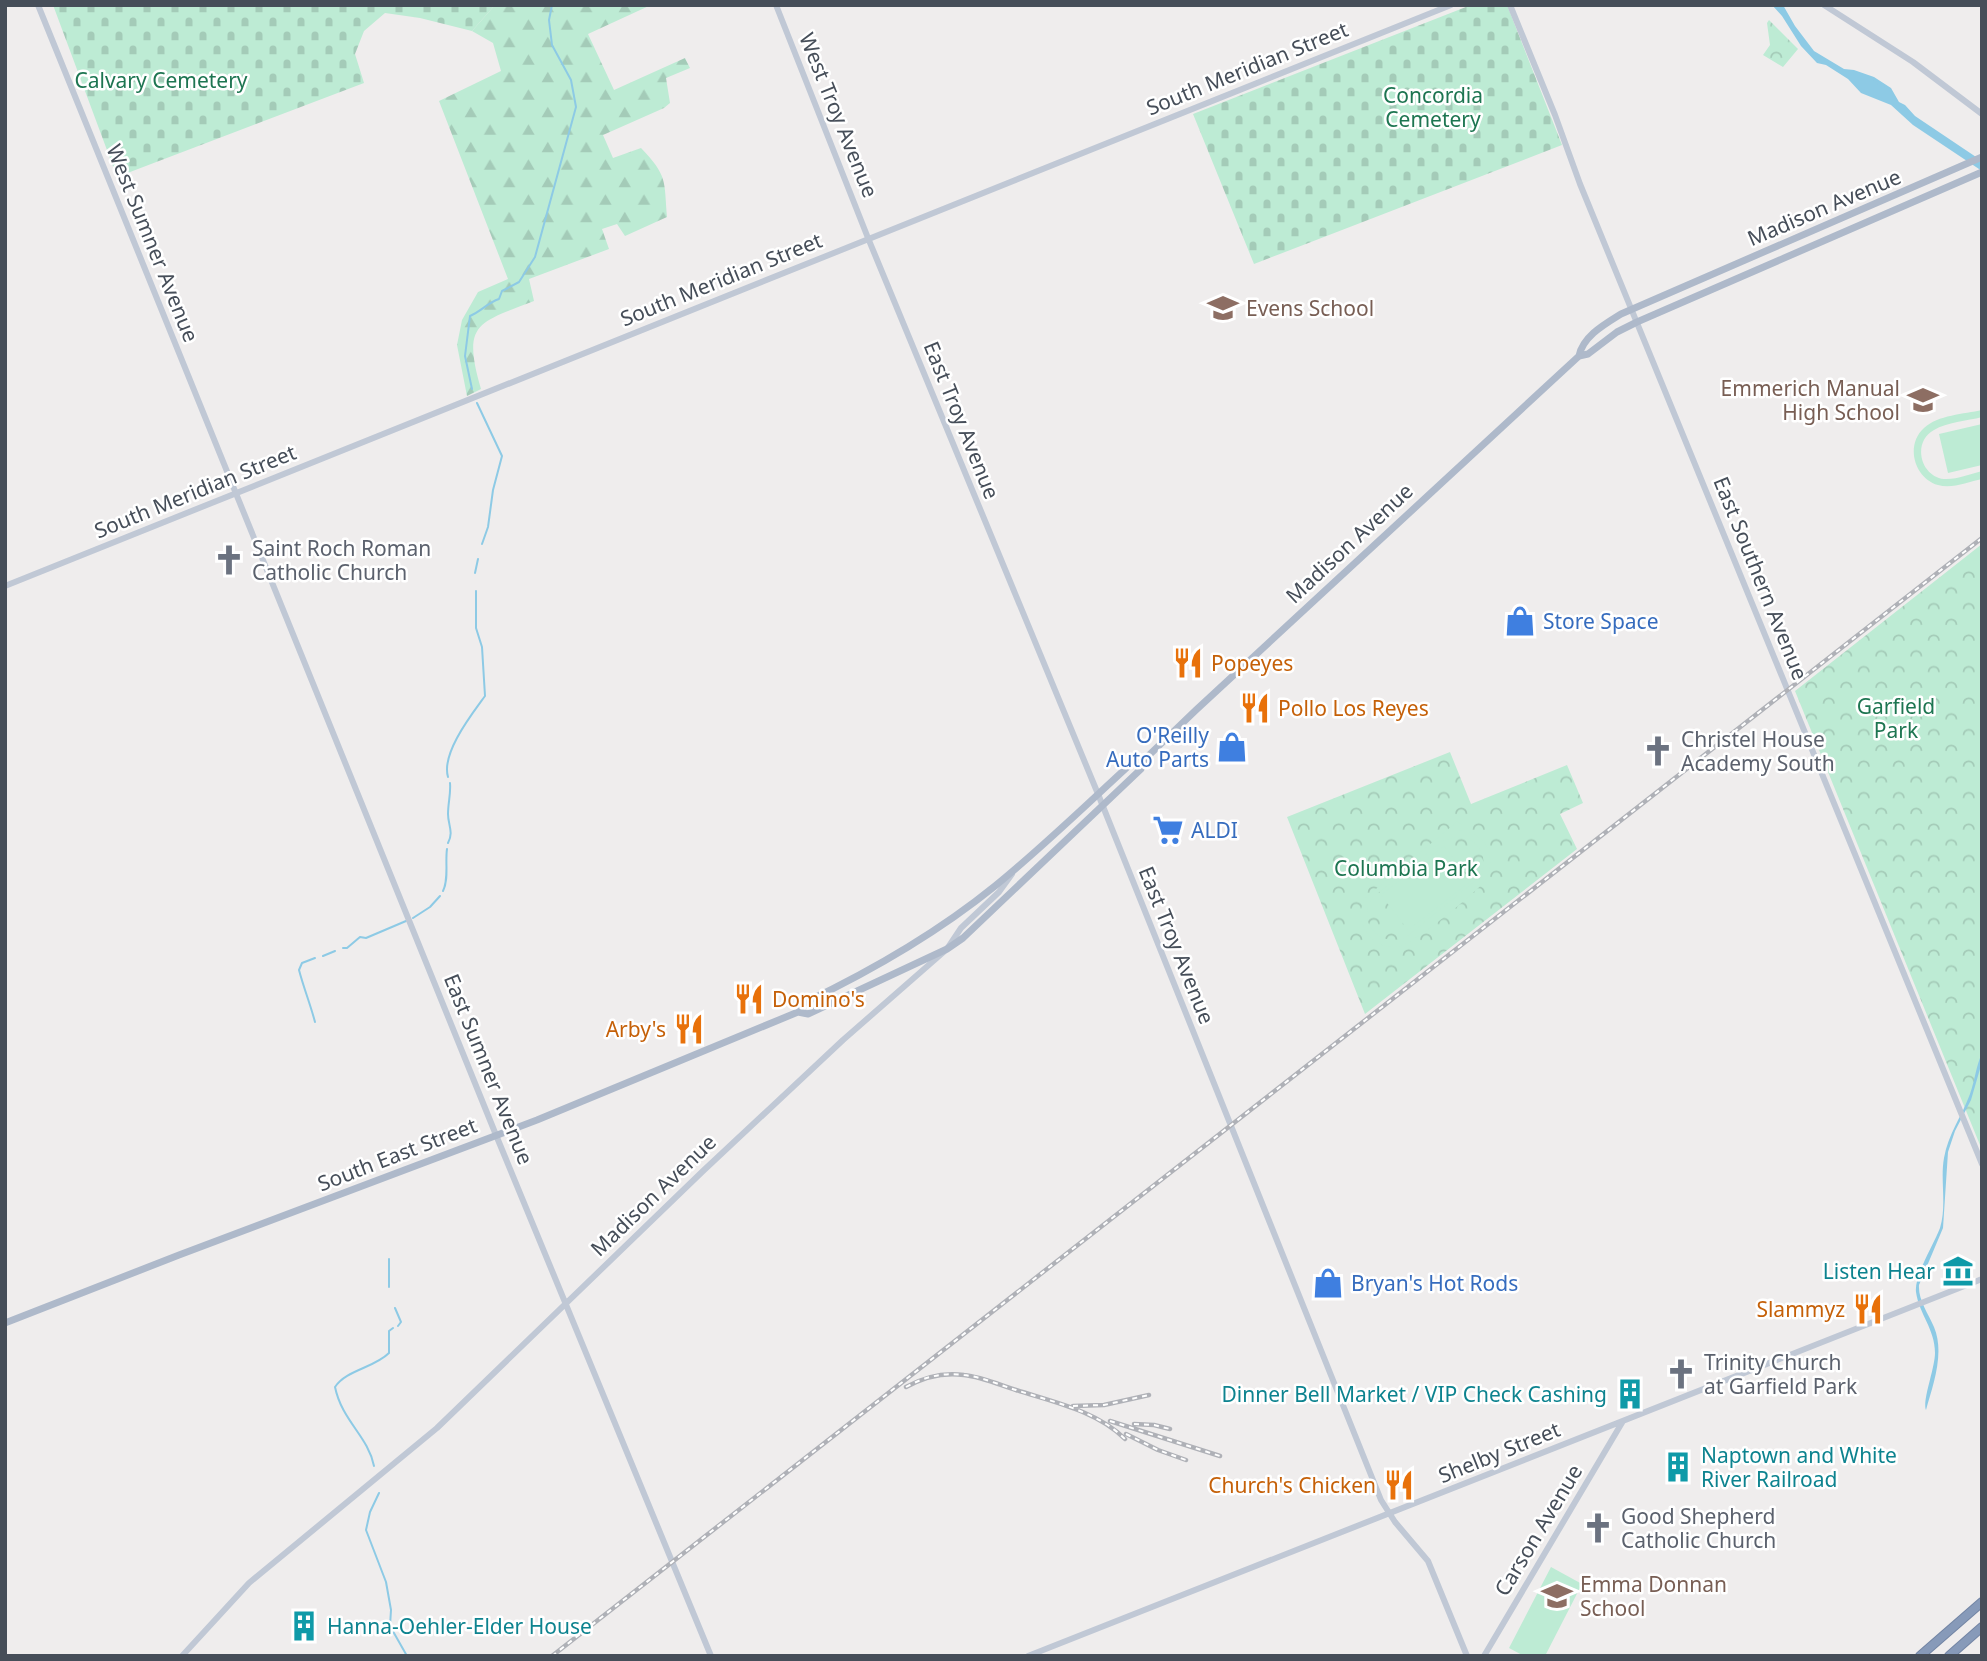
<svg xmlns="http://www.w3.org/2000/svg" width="1987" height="1661" viewBox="0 0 1987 1661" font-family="'Noto Sans',sans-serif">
<defs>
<pattern id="forest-firs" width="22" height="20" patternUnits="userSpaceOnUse" patternTransform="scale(1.75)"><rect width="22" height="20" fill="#bdebd4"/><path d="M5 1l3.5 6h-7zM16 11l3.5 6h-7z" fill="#a4cbb8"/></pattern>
<pattern id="cemetery-stones" width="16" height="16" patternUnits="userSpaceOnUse" patternTransform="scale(1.75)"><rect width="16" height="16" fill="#bdebd4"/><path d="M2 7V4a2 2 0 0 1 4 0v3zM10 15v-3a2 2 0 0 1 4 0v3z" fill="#a4cbb8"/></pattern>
<pattern id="park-crowns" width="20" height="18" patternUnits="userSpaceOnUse" patternTransform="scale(1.75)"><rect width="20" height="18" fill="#bdebd4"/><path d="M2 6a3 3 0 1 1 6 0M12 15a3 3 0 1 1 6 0" fill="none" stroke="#a4cbb8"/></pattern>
</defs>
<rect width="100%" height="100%" fill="#efeded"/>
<path fill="url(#forest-firs)" d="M 495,5 L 651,5 L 588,34 L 614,90 L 685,58 L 690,68 L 666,78 L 670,103 L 664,108 L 603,135 L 613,158 L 641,148 C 668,176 664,181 667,217 L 625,236 L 617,224 L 602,229 L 609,249 L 529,279 L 534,301 C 477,323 462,323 481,389 L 467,396 L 457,345 L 462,320 L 478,292 L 508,279 L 439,101 L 501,71 L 493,43 L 472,31 Z"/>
<path fill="url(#cemetery-stones)" d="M 53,5 L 495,5 L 472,31 L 420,18 L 385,13 L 364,31 L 355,54 L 364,83 L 117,177 Z
M 1471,5 L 1507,5 L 1562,145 L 1254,264 L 1193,114 Z"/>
<path fill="url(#park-crowns)" d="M 1769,20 L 1798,49 L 1783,67 L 1763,55 L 1770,45 L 1767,23 Z
M 1982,544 L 1982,1150 L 1795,691 Z
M 1450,752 L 1471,804 L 1567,765 L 1583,803 L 1560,814 L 1577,849 L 1365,1014 L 1287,817 Z"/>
<path fill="#bdebd4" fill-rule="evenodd" d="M 1982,410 L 1982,417 C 1967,421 1947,422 1934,430 C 1912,442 1920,476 1944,479 C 1956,480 1970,474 1982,471 L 1982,479 C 1968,482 1952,489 1938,485 C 1914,478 1905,445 1924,428 C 1938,415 1964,414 1982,410 Z
M 1982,424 L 1982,465 L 1948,473 L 1939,434 Z
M 1458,821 L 1462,826 L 1458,830 C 1486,831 1498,857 1485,881 C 1473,895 1416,942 1400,946 C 1388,949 1374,944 1367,933 C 1359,922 1359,910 1365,898 ZM 1455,837 C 1478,836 1490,857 1480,877 L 1405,938 C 1378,947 1357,922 1372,898 L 1443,841 Z
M 1444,846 L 1471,881 L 1408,930 L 1381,895 Z
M 1551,1567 L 1582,1584 L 1545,1656 L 1524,1656 L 1509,1648 Z"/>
<path fill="#8dcae5" d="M 1772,5 L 1783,5 L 1795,26 L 1814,51 L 1844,69 L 1854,70 L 1874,77 L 1891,88 L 1899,102 L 1905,105 L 1915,116 L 1982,161 L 1982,171 L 1913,125 L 1891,105 L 1861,93 L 1848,79 L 1826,65 L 1817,63 L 1801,46 L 1782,16 Z
M 1982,1053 L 1982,1062 L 1971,1100 L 1955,1131 L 1948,1152 L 1943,1228 L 1919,1285 C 1918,1300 1928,1313 1934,1327 C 1945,1353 1933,1385 1926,1410 C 1922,1401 1935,1368 1935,1353 C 1935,1329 1919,1314 1916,1292 C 1914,1276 1934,1244 1940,1228 C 1947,1206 1940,1180 1944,1158 C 1948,1134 1962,1116 1970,1094 C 1975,1080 1976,1066 1982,1053 Z"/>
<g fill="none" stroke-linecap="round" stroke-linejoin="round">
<path stroke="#8dcae5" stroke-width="2" d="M 1874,81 L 1884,87
M 472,389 L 465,356 L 470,316 C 482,311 487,303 499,299 L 502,291 L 519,282 L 535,257 L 576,107 L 571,80 L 552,45 L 549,20 L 552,5
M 477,403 L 502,456 L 493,490 L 488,527 L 482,544
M 475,573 L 478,559
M 448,777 C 441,753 472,714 485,696 L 482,647 L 476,628 L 476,591
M 448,843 C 454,832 448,825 448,814 C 448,803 451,793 450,783
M 443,891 C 449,879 445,863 447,849
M 413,918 L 430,907 L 440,896
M 343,948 L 347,948 L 360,937 L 366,938 L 406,921
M 323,956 L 335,951
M 315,1022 C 310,1003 304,989 299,970 L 302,963 L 315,958
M 389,1287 L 389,1259
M 395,1308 L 401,1322 L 398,1326
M 374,1466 C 368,1436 342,1421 335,1387 C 346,1370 374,1368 389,1353 L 389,1331 L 393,1328
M 379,1493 L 370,1512 L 366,1530 L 386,1582 L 391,1610 L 390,1626 L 407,1656"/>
<g stroke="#7385a4" stroke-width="10">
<path id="highway" d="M 1920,1656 L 1982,1602
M 1949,1656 L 1982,1627"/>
</g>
<path stroke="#c0c8d5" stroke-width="6" d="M 38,5 L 496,1135 L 711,1656
M 776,5 L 868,238 L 1098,794 L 1381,1500 L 1395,1522 L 1428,1561 L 1467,1656
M 1510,5 L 1555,115 L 1580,184 L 1982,1164
M 1824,5 L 1913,62 L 1982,114
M 5,586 L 1451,5
M 182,1656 L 249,1583 L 437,1428 L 703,1171 L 843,1040 L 947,949 L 961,928 L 999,892 L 1012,874
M 1028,1656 L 1982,1279
M 1484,1656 L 1623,1421"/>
<path stroke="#aeb9ca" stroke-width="7" d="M 1579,356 C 1583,336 1605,324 1621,314 L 1982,157
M 798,1012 L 804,1003 C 871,971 937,933 995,886 C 1043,847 1088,803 1134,761 L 1145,759
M 5,1323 L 179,1255 L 537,1120 L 798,1012 L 808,1014 L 947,949 L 963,938 L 1141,769 L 1145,759 L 1196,710 L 1579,356 L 1588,354 L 1617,332 L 1637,322 L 1982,172"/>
<use href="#highway" stroke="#879ab9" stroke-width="8"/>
<g stroke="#afb1b7" stroke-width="4.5">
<path id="rail" d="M 906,1387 C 924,1377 943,1372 964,1375 C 982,1377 1000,1385 1016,1390 C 1053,1402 1097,1411 1125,1439
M 1073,1406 L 1104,1405 L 1149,1395
M 1110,1421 L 1220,1456
M 1134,1424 L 1154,1425 L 1170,1429
M 1126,1434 L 1158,1450 L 1186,1460
M 552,1656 L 1982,538"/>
</g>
<use href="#rail" stroke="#fff" stroke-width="2" stroke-dasharray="5" stroke-linecap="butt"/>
</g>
<defs>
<g id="school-bare" transform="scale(2.415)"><path d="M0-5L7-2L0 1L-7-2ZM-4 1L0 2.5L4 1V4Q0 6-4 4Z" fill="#8d6e63" stroke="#fff" stroke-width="2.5" paint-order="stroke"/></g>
<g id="church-bare" transform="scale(2.415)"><path d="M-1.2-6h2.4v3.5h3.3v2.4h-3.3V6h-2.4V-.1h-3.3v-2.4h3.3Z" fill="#6b7280" stroke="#fff" stroke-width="2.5" paint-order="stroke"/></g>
<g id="shop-bare" transform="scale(2.415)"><path d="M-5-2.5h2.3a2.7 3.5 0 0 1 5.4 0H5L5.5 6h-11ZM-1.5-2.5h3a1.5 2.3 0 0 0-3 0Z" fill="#3f7fe0" stroke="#fff" stroke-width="2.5" paint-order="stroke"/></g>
<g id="restaurant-bare" transform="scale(2.415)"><path d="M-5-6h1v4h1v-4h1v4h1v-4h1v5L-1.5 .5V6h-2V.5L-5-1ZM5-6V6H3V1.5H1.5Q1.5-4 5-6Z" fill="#e8710a" stroke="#fff" stroke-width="2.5" paint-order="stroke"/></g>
<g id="supermarket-bare" transform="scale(2.415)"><path d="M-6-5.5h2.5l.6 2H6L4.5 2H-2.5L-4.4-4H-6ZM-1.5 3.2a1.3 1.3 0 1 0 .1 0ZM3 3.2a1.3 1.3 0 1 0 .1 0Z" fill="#3f7fe0" stroke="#fff" stroke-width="2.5" paint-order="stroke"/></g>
<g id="museum-bare" transform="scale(2.415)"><path d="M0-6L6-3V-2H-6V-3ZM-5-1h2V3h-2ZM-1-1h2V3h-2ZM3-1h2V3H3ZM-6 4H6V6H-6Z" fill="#0f9aa8" stroke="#fff" stroke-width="2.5" paint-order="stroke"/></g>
<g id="building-bare" transform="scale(2.415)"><path d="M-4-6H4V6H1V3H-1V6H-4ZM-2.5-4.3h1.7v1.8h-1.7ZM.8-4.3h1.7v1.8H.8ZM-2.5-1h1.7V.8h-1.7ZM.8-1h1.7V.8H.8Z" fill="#0f9aa8" stroke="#fff" stroke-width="2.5" paint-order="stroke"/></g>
</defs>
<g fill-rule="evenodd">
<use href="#school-bare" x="1223" y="308"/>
<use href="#school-bare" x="1923" y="400"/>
<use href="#church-bare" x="229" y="560"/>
<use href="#shop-bare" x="1520" y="621"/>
<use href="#restaurant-bare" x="1188" y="663"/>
<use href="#restaurant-bare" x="1255" y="708"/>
<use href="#shop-bare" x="1232" y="747"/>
<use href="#church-bare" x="1658" y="751"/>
<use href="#supermarket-bare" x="1168" y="830"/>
<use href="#restaurant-bare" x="749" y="999"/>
<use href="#restaurant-bare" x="689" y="1029"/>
<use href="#museum-bare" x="1958" y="1271"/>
<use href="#shop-bare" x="1328" y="1283"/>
<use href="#restaurant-bare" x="1868" y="1309"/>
<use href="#church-bare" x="1681" y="1374"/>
<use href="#building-bare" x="1630" y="1394"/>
<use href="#building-bare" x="1678" y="1467"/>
<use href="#restaurant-bare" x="1399" y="1485"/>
<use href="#church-bare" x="1598" y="1528"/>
<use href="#school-bare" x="1557" y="1596"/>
<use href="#building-bare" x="304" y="1626"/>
</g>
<g text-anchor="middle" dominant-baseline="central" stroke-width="5" stroke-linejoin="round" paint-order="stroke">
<g font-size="21" fill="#464e59" stroke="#fff">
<text transform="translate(1247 68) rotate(-22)">South Meridian Street</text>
<text transform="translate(839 115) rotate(68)">West Troy Avenue</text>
<text transform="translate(1824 207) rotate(-23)">Madison Avenue</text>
<text transform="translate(153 243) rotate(68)">West Sumner Avenue</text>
<text transform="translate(721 279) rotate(-22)">South Meridian Street</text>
<text transform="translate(962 420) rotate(68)">East Troy Avenue</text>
<text transform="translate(195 491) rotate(-22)">South Meridian Street</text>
<text transform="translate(1349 543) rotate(-43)">Madison Avenue</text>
<text transform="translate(1761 578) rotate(68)">East Southern Avenue</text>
<text transform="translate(1177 945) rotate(68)">East Troy Avenue</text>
<text transform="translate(489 1069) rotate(68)">East Sumner Avenue</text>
<text transform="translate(397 1154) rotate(-21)">South East Street</text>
<text transform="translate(653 1195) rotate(-44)">Madison Avenue</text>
<text transform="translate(1499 1452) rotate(-22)">Shelby Street</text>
<text transform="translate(1538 1530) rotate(-59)">Carson Avenue</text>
</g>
<g font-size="21" fill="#1d7551" stroke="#fff">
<text x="161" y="80">Calvary Cemetery</text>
<text x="1433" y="95">Concordia<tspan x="1433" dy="24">Cemetery</tspan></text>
<text x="1896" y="706">Garfield<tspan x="1896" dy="24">Park</tspan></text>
<text x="1406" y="868">Columbia Park</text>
</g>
<g font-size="21" fill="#785e54" stroke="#fff" text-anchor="start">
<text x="1246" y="308">Evens School</text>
<text x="1900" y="388" text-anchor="end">Emmerich Manual<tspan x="1900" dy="24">High School</tspan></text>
<text x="1580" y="1584">Emma Donnan<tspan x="1580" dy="24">School</tspan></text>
</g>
<g font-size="21" fill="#5b616d" stroke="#fff" text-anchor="start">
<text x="252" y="548">Saint Roch Roman<tspan x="252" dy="24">Catholic Church</tspan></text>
<text x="1681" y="739">Christel House<tspan x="1681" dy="24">Academy South</tspan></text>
<text x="1704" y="1362">Trinity Church<tspan x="1704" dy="24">at Garfield Park</tspan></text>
<text x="1621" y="1516">Good Shepherd<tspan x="1621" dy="24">Catholic Church</tspan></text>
</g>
<g font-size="21" fill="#366cbe" stroke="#fff" text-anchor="start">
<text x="1543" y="621">Store Space</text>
<text x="1209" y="735" text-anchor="end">O'Reilly<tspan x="1209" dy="24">Auto Parts</tspan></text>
<text x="1191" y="830">ALDI</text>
<text x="1351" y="1283">Bryan's Hot Rods</text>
</g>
<g font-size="21" fill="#c56008" stroke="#fff" text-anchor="start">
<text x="1211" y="663">Popeyes</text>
<text x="1278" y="708">Pollo Los Reyes</text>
<text x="772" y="999">Domino's</text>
<text x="666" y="1029" text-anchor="end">Arby's</text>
<text x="1845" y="1309" text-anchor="end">Slammyz</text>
<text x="1376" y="1485" text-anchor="end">Church's Chicken</text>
</g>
<g font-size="21" fill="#0d838f" stroke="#fff" text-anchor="end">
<text x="1935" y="1271">Listen Hear</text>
<text x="1607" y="1394">Dinner Bell Market / VIP Check Cashing</text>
<text x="1701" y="1455" text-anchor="start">Naptown and White<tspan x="1701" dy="24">River Railroad</tspan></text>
<text x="327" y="1626" text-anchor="start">Hanna-Oehler-Elder House</text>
</g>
</g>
<rect width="1987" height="1661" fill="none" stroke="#464e59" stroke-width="14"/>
</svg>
